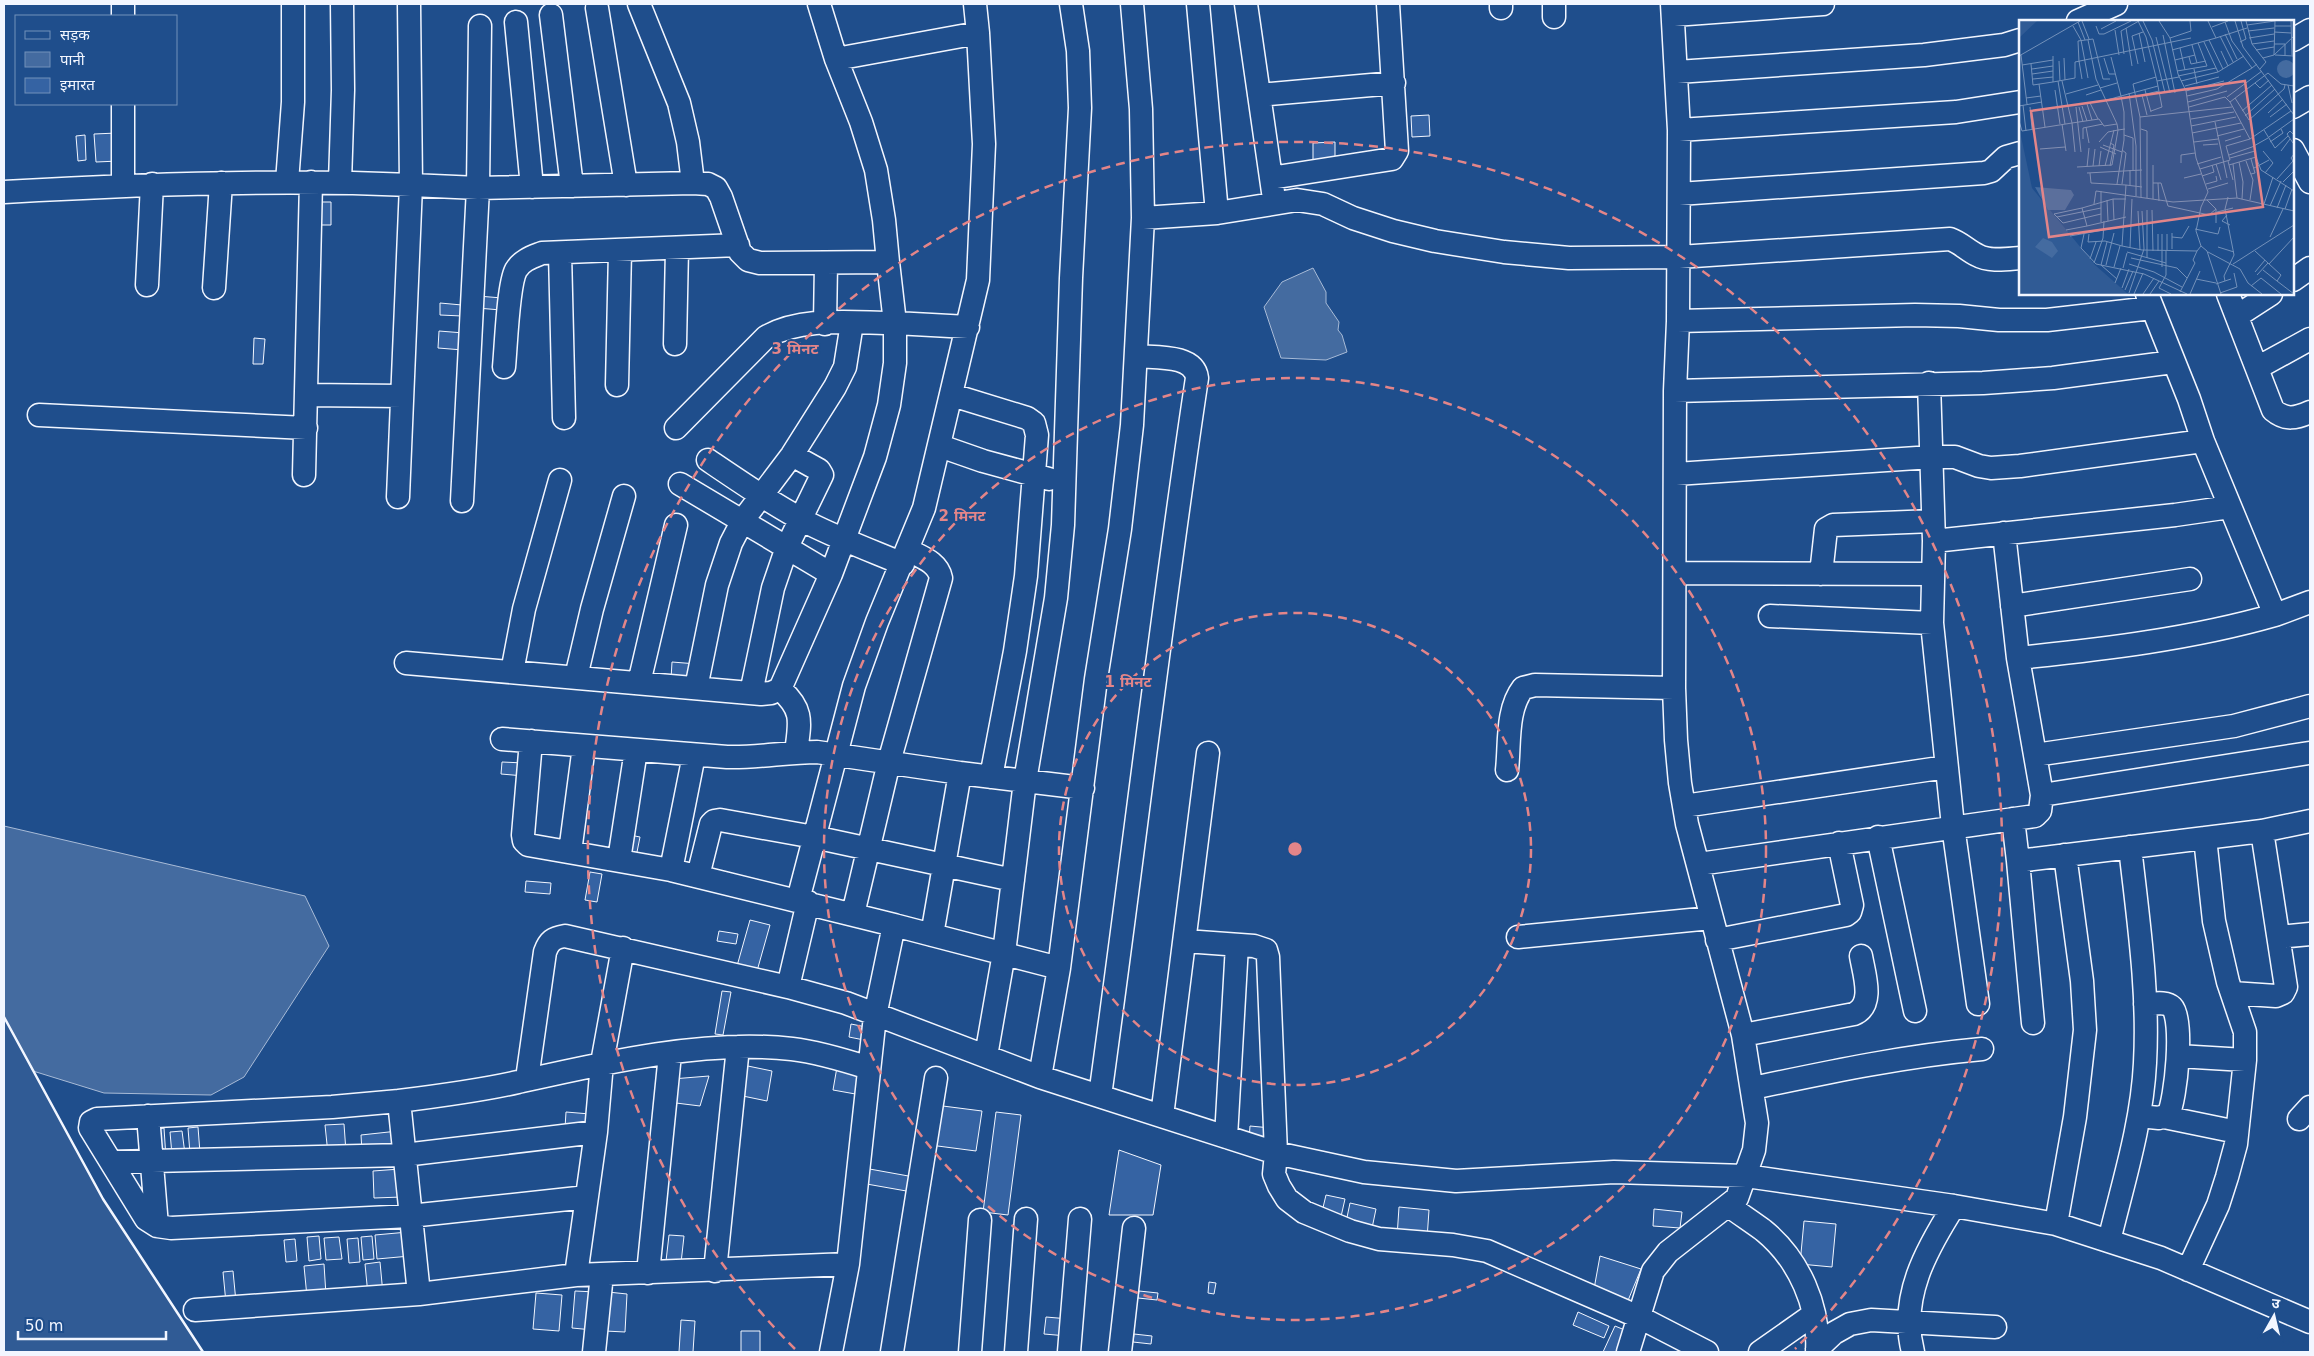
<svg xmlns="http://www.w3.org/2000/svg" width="2314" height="1356" viewBox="0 0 2314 1356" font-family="'DejaVu Sans','Noto Sans Devanagari',sans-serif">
<rect width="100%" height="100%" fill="#1f4e8c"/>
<path fill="#305b95" stroke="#a8bbd7" d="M 4,1017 L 103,1199 L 203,1352 L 4,1352 Z"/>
<path fill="#446ba0" stroke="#a8bbd7" d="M 1313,268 L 1326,292 L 1326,303 L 1339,322 L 1338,330 L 1342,335 L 1347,352 L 1326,360 L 1281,358 L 1264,307 L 1282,282 Z
M 4,826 L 305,896 L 329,946 L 244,1077 L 211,1095 L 104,1093 L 33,1071 L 4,1017 Z"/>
<path fill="#3563a3" stroke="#f2f6ff" d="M 1429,115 L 1430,136 L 1412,137 L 1411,116 Z
M 117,133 L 119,161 L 96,162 L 94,134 Z
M 85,135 L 86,160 L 78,161 L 76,136 Z
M 1335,142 L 1335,162 L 1313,163 L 1313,143 Z
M 317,202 L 331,202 L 331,225 L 318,225 Z
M 478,296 L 502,298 L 501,310 L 477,308 Z
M 440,303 L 462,305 L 462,316 L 440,315 Z
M 439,331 L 464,333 L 463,350 L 438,348 Z
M 254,338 L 265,339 L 263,364 L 253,364 Z
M 672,662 L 697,664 L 696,681 L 671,679 Z
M 502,762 L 524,763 L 524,776 L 501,774 Z
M 630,835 L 640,837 L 636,857 L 626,855 Z
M 590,872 L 602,874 L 597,902 L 585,900 Z
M 526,881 L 551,883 L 550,894 L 525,892 Z
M 750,920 L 770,925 L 757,971 L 737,966 Z
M 719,931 L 738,934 L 736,944 L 717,941 Z
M 722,991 L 731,992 L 723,1035 L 715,1034 Z
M 851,1024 L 871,1028 L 869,1041 L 849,1037 Z
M 743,1065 L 772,1071 L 767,1101 L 738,1095 Z
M 837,1067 L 865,1072 L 861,1095 L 833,1090 Z
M 709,1076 L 700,1106 L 676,1103 L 672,1079 Z
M 935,1105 L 982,1111 L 976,1151 L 930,1145 Z
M 566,1112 L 590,1114 L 588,1130 L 565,1128 Z
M 996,1112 L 1021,1115 L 1008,1215 L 983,1212 Z
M 344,1124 L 346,1152 L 328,1154 L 325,1125 Z
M 1250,1126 L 1271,1128 L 1269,1142 L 1249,1140 Z
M 198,1127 L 200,1153 L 190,1154 L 188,1128 Z
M 164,1128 L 166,1158 L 155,1159 L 153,1130 Z
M 182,1131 L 185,1154 L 172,1155 L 170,1132 Z
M 398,1131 L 400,1149 L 362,1152 L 361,1135 Z
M 1119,1150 L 1161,1165 L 1153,1215 L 1109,1215 Z
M 864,1168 L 914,1177 L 912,1192 L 861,1183 Z
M 400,1169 L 402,1197 L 374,1198 L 373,1171 Z
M 1326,1195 L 1345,1199 L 1340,1221 L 1321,1216 Z
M 1350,1203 L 1376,1209 L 1371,1233 L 1345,1227 Z
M 1399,1207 L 1429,1210 L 1427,1239 L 1397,1237 Z
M 1654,1209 L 1682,1212 L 1680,1228 L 1653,1226 Z
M 1804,1221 L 1836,1224 L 1832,1267 L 1800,1264 Z
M 408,1232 L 410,1256 L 377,1259 L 375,1235 Z
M 669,1235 L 684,1236 L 681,1263 L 666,1261 Z
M 319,1236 L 321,1259 L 309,1261 L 307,1237 Z
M 372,1236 L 374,1259 L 363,1260 L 361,1237 Z
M 339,1237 L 342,1259 L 326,1260 L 324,1238 Z
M 358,1238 L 360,1262 L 349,1263 L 347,1239 Z
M 295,1239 L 297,1261 L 286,1262 L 284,1240 Z
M 1600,1256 L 1641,1269 L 1627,1303 L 1594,1289 Z
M 380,1262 L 383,1294 L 368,1295 L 365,1264 Z
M 324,1264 L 326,1295 L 307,1297 L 304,1266 Z
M 233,1271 L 236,1302 L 226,1303 L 223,1272 Z
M 1209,1282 L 1216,1283 L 1214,1294 L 1208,1293 Z
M 575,1291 L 596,1292 L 593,1330 L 572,1328 Z
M 1139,1291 L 1158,1293 L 1157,1300 L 1138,1298 Z
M 608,1292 L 627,1294 L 625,1332 L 605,1331 Z
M 536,1293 L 562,1295 L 559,1331 L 533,1329 Z
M 1578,1312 L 1609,1326 L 1604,1338 L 1573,1325 Z
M 1046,1317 L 1069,1319 L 1067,1336 L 1044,1334 Z
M 681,1320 L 695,1321 L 693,1352 L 679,1352 Z
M 1615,1326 L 1632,1333 L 1623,1352 L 1603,1352 Z
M 741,1331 L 760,1331 L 760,1352 L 741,1352 Z
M 1134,1334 L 1152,1336 L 1151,1344 L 1133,1342 Z"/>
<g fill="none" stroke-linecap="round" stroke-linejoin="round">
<g stroke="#f2f6ff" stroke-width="25">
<path id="minor" d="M 123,4 L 123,16
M 409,4 L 411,185 L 478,188 L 693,183 L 708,184 L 716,188 L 721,197 L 740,252 L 748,260 L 760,263 L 888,262 L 895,323 L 968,327
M 639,4 L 679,103 L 688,142 L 693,183
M 819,4 L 836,59 L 861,122 L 876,170 L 884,220 L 888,262
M 1132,4 L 1141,109 L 1143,218 L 1217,213 L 1297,200 L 1323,204 L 1353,218 L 1393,231 L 1435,241 L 1504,252 L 1569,258 L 1679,257 L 1950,239 C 1961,243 1967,250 1977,255 C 1989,262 2007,259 2020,258
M 1198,4 L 1217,213
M 1246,4 L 1273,192
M 1554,4 L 1554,17
M 597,8 L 626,185
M 1501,8 L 1501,4
M 551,15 L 572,186
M 1674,15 L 1823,4
M 2078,21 L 2116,4
M 516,22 L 532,187
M 2293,40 L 2310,30
M 836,59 L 978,33
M 1677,72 L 1924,55 L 2004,45 L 2020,40
M 1259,95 L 1394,83
M 123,104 L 123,185
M 2293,107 L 2310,97
M 1679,130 L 1956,112 L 2020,102
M 2293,150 L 2310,182
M 1271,178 L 1392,159 L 1397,151 L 1388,4
M 287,182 L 293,102 L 293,4
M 340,182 L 343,90 L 342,4
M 4,192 C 139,184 275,179 411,185 L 398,497
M 1679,194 L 1984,173 L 1991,171 L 2006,157 L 2020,153
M 560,253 L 564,418
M 2293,280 L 2310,268
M 147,285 L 152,184
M 214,288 L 221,183
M 2228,294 L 2273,410 C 2286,421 2296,418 2310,412
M 2237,316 L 2271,294
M 1678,321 L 1915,315 L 1959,316 L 1999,320 L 2047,320 L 2152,308
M 825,324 L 826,263
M 675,344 L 677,249
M 504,367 C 506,347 508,285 516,270 C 522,260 532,257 542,253 L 738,245
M 2257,368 L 2310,339
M 1929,383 L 1934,541 L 1932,623 L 1953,826 L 1978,1004
M 617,385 L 620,251
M 1675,391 L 1983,383 L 2053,378 L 2173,362
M 306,395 L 402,396
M 952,395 L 1027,418 L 1034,423 L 1037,435 L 1026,576 L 1015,651 L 991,777
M 39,415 L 306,428
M 940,446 L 983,461 L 1049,479
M 708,460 C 742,483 774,505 810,524 C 840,539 872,551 903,564
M 1676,474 L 1932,457 L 1955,457 L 1979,466 L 1991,468 L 2020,466 L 2203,441
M 304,475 L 311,182
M 680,484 L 831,574
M 462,501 L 478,188 L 480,26
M 2004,533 L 2018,658
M 1934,541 L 2175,515 L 2230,507
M 1676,573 L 1933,574
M 1821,574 L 1826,529 L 1833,525 L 1933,521
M 2012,606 L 2190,579
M 2275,615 L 2310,602
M 1770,616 L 1932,623
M 406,663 L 761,694 L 771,693 L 780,689 L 831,574 L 875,457 L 889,405 L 895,363 L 895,323 C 854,323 802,316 766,337 L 676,428
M 512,672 L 524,609 L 560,480
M 576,677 L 592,609 L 624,496
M 639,683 L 676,525
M 696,688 L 717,585 L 731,543 L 743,520 L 792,455 L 835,387 L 845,367 L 852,323
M 780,689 C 804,710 800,722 796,752
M 751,693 L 773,588 L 787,547 L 822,475 L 819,470 L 792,455
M 502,739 L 727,757 C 757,758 787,752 817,752 L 960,773 L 1083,788
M 531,741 L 523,835 L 524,841 L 528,845 L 671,870 L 894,925 L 875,1016 L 848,1264 L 831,1352
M 2035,755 L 2234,726 L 2310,706
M 1507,770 C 1510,744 1506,710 1523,688 L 1535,685 L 1674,688
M 2042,795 L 2309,753
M 1684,806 L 1946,767
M 2013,819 L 2018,861 L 2262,831 L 2310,821
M 1878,837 L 1915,1011
M 570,852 L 584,746
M 619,860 L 636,750
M 2018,861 L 2033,1023
M 1699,864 L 2035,816 L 2040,811 L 2042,795 L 2018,658 C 2105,649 2191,639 2275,615 L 2203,441 L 2189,399 L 2147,294
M 671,870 L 694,755
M 698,876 L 711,824 L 714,821 L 720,820 L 814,837 L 1013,880
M 798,900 L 854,686 L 877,622 L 924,508 L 978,280 L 984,144 L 978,33 L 975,4
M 853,914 L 889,762 L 941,578 C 938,562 921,557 908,550
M 894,925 L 1059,968
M 932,935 L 960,773
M 1518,937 L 1711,918
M 2279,937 L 2310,934
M 1717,940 L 1846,915 L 1850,912 L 1852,905 L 1839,843
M 1185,941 L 1254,946 L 1266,950 L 1268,957 L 1276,1153 L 1274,1174 L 1279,1186 L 1287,1199 L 1304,1212 L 1350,1231 L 1379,1239 L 1453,1245 L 1487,1251 L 1639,1317 L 1707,1352
M 788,987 L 808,902
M 2232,993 L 2276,996 L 2283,993 L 2286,987 L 2262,831
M 1743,1035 L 1854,1014 C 1875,1005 1864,974 1861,956
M 986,1056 L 1004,953 L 1025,781 L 1056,598 L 1063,525 L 1071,278 L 1080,108 L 1078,51 L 1071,4
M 2178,1056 L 2245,1060
M 1040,1077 L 1059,968 L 1096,679 L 1120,529 L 1132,425 L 1143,218
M 527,1079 L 545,952 C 549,941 553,938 565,936 L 788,987 L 846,1003 L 1040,1077 L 1276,1153 L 1364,1172 L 1456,1181 L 1614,1172 L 1746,1176 L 1954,1206 L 2056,1224 L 2161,1258 L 2310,1322
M 1753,1088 C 1829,1072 1904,1056 1982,1049
M 1100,1096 C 1133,857 1161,617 1197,378 C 1194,354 1155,358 1136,356
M 399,1101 L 332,1107 L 97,1119 L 91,1122 L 90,1128 L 146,1219 L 157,1226 L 171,1228 L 410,1216 L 587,1197
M 148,1116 L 157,1226
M 1162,1116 L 1208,753
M 2139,1116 L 2159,1118 L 2168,1115 C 2176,1100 2184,1019 2172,1007 C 2166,1001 2153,1004 2145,1004
M 2164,1117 L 2237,1132
M 2299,1119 L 2310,1107
M 1226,1137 L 1237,945
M 111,1162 L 404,1155 L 596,1132
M 1729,1206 C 1740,1214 1752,1222 1763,1230 C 1799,1259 1820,1307 1817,1352
M 2056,1224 L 2075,1117 L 2085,1030 L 2082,981 L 2065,855
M 2109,1241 C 2123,1183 2142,1124 2145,1063 C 2149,991 2138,919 2130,847
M 848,1264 L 576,1275 L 419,1294 L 399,1101 C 439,1096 479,1091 518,1082 C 602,1063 706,1039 792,1049 C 818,1052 844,1060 869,1068
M 2188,1270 L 2218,1205 L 2227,1177 L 2236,1144 L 2245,1060 L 2245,1032 L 2228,982 L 2214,921 L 2205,838
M 715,1271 L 738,1047
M 648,1273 L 670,1054
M 576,1275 L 596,1132 L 602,1063 L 623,948
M 195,1310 L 419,1294
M 1817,1349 L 1834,1333 L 1850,1324 L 1871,1320 L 1995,1327
M 594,1352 L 602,1274
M 892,1352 L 936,1078
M 970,1352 L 980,1220
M 1016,1352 L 1026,1219
M 1069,1352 L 1080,1219
M 1120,1352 L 1134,1228
M 1628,1352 L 1653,1271 L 1668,1252 L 1737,1198 L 1754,1150 L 1757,1123 L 1743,1035 L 1687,824 L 1680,783 L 1676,740 L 1674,688 L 1675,391 L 1678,321 L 1679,130 L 1672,4
M 1760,1352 L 1814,1314
M 1913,1352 C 1899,1298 1926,1250 1954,1206"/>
</g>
<use href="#minor" stroke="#1f4e8c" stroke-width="22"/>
<path stroke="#f2f6ff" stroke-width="2.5" d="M 4,1017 L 103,1199 L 203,1352"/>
</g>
<g fill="none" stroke="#e38589" stroke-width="2.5" stroke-dasharray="9 6">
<circle cx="1295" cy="849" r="236"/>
<circle cx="1295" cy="849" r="471"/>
<path d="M795 1349A707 707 0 1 1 1795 1349"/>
</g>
<g transform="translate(2019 20)">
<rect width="275" height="275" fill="#1f4e8c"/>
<path d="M 0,1 L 18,1 L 0,18 ZM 0,107 L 13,168 L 76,245 L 109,274 L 0,274 Z" fill="#305b95"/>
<path d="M258 49a9 9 0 1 1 18 0a9 9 0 1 1-18 0ZM 16,167 L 52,170 L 55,175 L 46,190 L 29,190 ZM 24,218 L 33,222 L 39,231 L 33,238 L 16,227 Z" fill="#446ba0"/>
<path fill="none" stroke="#7391ba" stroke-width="1" d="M 63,1 L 70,19M 119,1 L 127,17 L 138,61 L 160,57M 124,1 L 133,20 L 146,73M 140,1 L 151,18 L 159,54 L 167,71 L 177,138 L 189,172 L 182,187 L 177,211 L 182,226 L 188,231 L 202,274M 189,1 L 197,18 L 228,8M 216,1 L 224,27 L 275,95M 227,1 L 233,24 L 247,42 L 241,49M 272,1 L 273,35M 59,2 L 66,20M 206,2 L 213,21 L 233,48 L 238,44M 228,5 L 256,1M 54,6 L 62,20 L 69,58M 77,6 L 80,14 L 85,14 L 112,1M 256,6 L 272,6M 193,7 L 209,1M 107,8 L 113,46M 82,9 L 97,1M 96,10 L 100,35M 229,11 L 255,8M 255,12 L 272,13M 120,13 L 126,42M 206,14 L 218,39M 144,15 L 156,73M 201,16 L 214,42M 137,17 L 151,73M 151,18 L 172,11 L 171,1M 230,18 L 255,14M 69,20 L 77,59 L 98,104M 190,20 L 204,49M 185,22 L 199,52M 221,22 L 227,19 L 222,1M 233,24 L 255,21M 255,24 L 266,24 L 266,35M 173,25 L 178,43M 161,28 L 166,50M 153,30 L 197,18M 237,30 L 255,27M 202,31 L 209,46M 105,34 L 102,11 L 120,1M 2,35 L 8,84M 255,35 L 275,16M 256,35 L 275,36M 0,36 L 61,1M 34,36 L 34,62 L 56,58 L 56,42 L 172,18M 92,37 L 102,76 L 139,66M 170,37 L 172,44 L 187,41M 45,38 L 46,60M 85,38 L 90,54 L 96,54M 244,38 L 255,35 L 256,1M 156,40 L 176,35M 40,41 L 41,61M 60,41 L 63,59M 60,42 L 59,21 L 74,19 L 84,59 L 91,59M 12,44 L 14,65 L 34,62M 119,44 L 113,16 L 124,12M 3,45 L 34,40M 13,49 L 34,46M 175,49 L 178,64M 158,51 L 188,46 L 179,23M 13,54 L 34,51M 159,56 L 197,48M 137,57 L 114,64 L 121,97 L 213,87M 14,59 L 34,57M 39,61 L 46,104M 43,61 L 53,103 L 80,99 L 85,106 L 98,104 L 99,110 L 106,109M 162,61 L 199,52 L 225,36M 236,63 L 241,68 L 250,60M 20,64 L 26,107M 269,65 L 273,83M 166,66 L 200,57M 81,68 L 98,63M 36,70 L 41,104M 126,70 L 132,92M 167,71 L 205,61M 110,73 L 117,126 L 117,176M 47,74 L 79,65M 67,75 L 82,70M 168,76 L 198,69 L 233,48M 208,77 L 243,51M 7,78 L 22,76M 216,78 L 230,100 L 265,69 L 266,65M 88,80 L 102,76 L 105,92 L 105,120 L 98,164M 169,82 L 208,71M 71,83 L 79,99M 68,84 L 73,100M 4,85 L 7,111M 0,86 L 23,82M 63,86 L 68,101M 11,87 L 13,109M 57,87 L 62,132M 60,87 L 64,102M 170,87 L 206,77 L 211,82M 132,91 L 143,87 L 138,61M 223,91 L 253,65M 249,93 L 264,79M 128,95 L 123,75 L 140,71M 226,96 L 256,69M 121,97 L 122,177M 251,97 L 268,84M 172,99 L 215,92M 0,101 L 3,111 L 53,103 L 56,132M 196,102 L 208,158M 43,104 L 47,131M 172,106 L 217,97M 67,107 L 70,123M 122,109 L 128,111 L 128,178M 245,110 L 256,128 L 269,116M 173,113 L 222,103M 105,115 L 114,118 L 114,150M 198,116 L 225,109M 250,117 L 275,99M 64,119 L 64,108 L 84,104M 231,119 L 272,91M 206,121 L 222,116M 175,122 L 199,119M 251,122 L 264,113 L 262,109M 274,123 L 268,114 L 271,111 L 275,115M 84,125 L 103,132M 184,125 L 199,124M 81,127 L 97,134M 21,129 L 46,127M 244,131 L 254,143 L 246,153M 262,131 L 271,119M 210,135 L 233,127 L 249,118M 211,138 L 236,131M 209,141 L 210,145 L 237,137 L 242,150 L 275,171M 227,141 L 234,160 L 231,180M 220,142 L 224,162 L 223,179M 162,143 L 162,135 L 176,133M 178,144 L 202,137M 197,144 L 202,160M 214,144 L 218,178M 134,145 L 134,179M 210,145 L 214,160M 74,146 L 76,129M 80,146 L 82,131M 86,146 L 95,110M 91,146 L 95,125 L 91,123M 58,147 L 93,145 L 99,110 L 89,112 L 80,122M 68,147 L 70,128M 235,148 L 250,140M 181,149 L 211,140 L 207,126 L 231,119 L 211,82 L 249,53 L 262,64 L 275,66M 68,153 L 123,150M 71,153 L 72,163 L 107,165 L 103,226 L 123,230 L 178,231 L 182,226M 232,154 L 236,153 L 232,139M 183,156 L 195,152 L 193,145M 165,158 L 182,154M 258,159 L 274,141 L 272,138 L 275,134M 264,162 L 275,151M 134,163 L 142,163 L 149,186 L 190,195 L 197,189M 139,163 L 140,181M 103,164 L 107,133 L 103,130M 187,164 L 198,161 L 197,156M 107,165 L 123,167M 111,166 L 111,150M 189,169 L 209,163M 94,179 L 95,200M 107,179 L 94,179 L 63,188 L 68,206 L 107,197M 88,180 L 89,201M 188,180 L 197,189 L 197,203M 75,184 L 77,171 L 154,182 L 218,178 L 275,191M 245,184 L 254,157M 251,186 L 262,161M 63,188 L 35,194 L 44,203 L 82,194M 258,188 L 267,165M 266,189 L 273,169M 128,190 L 128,238M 133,190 L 134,231M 119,191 L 121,230M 198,192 L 214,188M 208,195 L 203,201 L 211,205M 38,197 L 82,188M 82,202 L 82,171M 176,209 L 199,214 L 201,207M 47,210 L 68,206M 153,213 L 153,229M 65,214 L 62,228 L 77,244 L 125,254 L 168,274M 70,214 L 69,222 L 86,221 L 103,226M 139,214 L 139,231M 143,214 L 143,247M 148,214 L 148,230M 51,216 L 107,206M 153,217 L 163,218 L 170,206M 251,217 L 264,189M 88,222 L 82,245 L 98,259M 199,227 L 215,232M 111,228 L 113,179M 147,230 L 147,255 L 140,268 L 152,274M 236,231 L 262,255 L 258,261 L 275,274M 108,232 L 147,243M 189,232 L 221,249 L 229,263 L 243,274M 112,238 L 158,248 L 168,258M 71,239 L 77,222M 75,243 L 84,218 L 85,201M 110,244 L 135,252 L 163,267M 214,244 L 275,205M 250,244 L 275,217M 87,245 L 95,213M 95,247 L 101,226M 104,248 L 108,233M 244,250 L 258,261M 236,252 L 246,240M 238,255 L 249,243M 177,259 L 197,263M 206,261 L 205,256 L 215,235 L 206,189 L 209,177M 96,263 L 102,248M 197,264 L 212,259M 232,266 L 242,258 L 262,274M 103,268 L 110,249M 106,270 L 114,251M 161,272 L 176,243 L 174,240 L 178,231M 110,273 L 125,229 L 123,191M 201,273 L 218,267 L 215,253M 115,274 L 124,253M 124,274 L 135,258M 131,274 L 140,261M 171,274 L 181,251"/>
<path fill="#e38589" fill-opacity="0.15" stroke="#e38589" stroke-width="2.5" d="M 226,61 L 244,187 L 30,217 L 12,91 Z"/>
<rect width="275" height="275" fill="none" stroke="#f2f6ff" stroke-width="2.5"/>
</g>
<circle cx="1295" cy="849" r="8" fill="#e38589" stroke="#1f4e8c" stroke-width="2.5"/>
<g font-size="15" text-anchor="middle" font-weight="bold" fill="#e38589" stroke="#1f4e8c" stroke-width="4" stroke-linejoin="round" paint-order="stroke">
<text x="795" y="354">3 मिनट</text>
<text x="962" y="521">2 मिनट</text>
<text x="1128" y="687">1 मिनट</text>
</g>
<rect width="2314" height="1356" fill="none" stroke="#f2f6ff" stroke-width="10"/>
<rect x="15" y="15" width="162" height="90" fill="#1f4e8c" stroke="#7391ba"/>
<rect x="25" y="31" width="25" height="8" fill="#1f4e8c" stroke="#7391ba"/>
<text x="60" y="40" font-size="15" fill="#f2f6ff">सड़क</text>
<rect x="25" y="52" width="25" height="15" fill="#446ba0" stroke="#7391ba"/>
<text x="60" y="65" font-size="15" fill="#f2f6ff">पानी</text>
<rect x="25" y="78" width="25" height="15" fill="#3563a3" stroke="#7391ba"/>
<text x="60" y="90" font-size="15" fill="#f2f6ff">इमारत</text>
<g transform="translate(2274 1316) rotate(8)" stroke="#1f4e8c" stroke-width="4" paint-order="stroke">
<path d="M0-4L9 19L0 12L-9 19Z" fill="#f2f6ff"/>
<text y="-8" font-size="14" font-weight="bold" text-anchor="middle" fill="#f2f6ff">उ</text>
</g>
<path d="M18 1331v8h148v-8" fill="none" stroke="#f2f6ff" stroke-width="2.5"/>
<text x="25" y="1331" font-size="15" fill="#f2f6ff" stroke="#1f4e8c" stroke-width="4" paint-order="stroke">50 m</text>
</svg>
